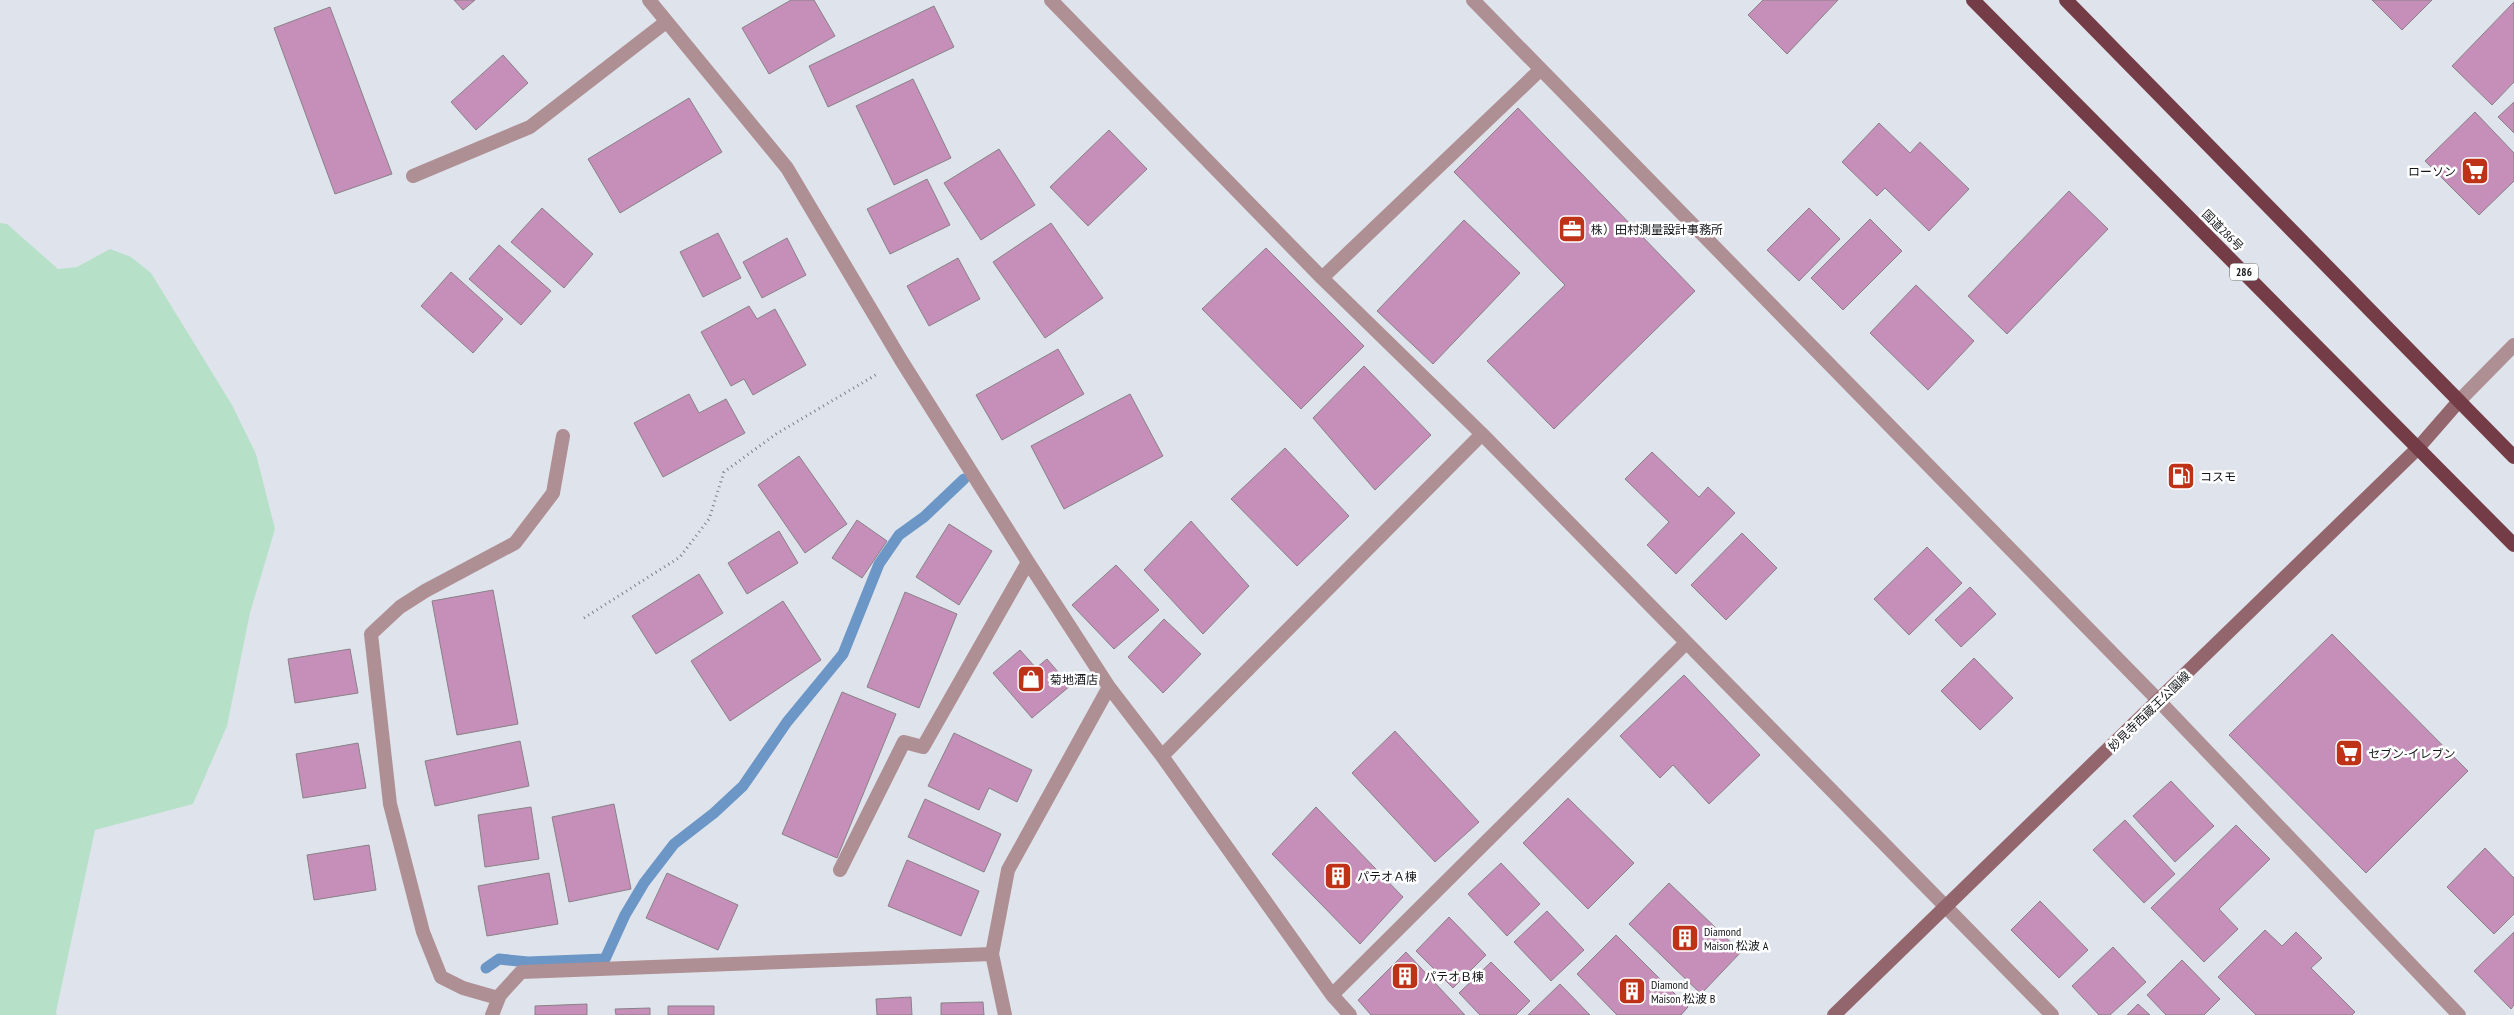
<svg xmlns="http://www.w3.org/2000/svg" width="2514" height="1015" viewBox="0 0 2514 1015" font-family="'PT Sans Narrow','Noto Sans JP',sans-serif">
<rect width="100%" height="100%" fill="#dfe4ec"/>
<path fill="#b6e1c8" d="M 0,223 L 7,224 L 58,269 L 77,267 L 110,249 L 131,257 L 151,273 L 232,405 L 256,454 L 275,529 L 250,613 L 227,726 L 193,804 L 95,830 L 56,1012 L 57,1015 L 0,1015 Z"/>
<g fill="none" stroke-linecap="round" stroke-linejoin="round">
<path stroke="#6b96c6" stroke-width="11" d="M 486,968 L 499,959 L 528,962 L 605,959 L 625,915 L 644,883 L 674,844 L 714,813 L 743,786 L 787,722 L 843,654 L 879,564 L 899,535 L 924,517 L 964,479"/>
</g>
<path fill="#c68fb9" stroke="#898187" d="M 454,0 L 475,0 L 463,10 Z
M 791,0 L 814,0 L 835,36 L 769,74 L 742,28 Z
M 1763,0 L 1838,0 L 1787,54 L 1748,15 Z
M 2372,0 L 2432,0 L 2402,30 Z
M 2514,2 L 2514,82 L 2492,105 L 2452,66 Z
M 934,6 L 954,47 L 828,107 L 809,66 Z
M 330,7 L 392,174 L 335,194 L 274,28 Z
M 503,55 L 528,83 L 476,130 L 451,102 Z
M 913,79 L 951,158 L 894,185 L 856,106 Z
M 689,98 L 722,152 L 620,213 L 588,159 Z
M 2514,102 L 2514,133 L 2498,117 Z
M 1518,108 L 1695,291 L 1554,429 L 1487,361 L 1565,285 L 1454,172 Z
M 2475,112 L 2514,153 L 2514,181 L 2479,215 L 2425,161 Z
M 1879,123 L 1910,153 L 1920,142 L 1969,189 L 1929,231 L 1885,188 L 1877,196 L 1842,162 Z
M 1109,130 L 1147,169 L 1088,226 L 1050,187 Z
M 999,149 L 1035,205 L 981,240 L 944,183 Z
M 927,179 L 950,225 L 890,254 L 867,209 Z
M 2069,191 L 2108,229 L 2007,334 L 1968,296 Z
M 542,208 L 593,254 L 564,288 L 511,242 Z
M 1809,208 L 1840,239 L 1799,281 L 1767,250 Z
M 1870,219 L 1902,251 L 1843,310 L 1811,278 Z
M 1464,220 L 1520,273 L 1433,364 L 1377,311 Z
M 1051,223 L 1103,298 L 1045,338 L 993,262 Z
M 718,233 L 741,278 L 703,297 L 680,252 Z
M 787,238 L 806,275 L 762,298 L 743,262 Z
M 499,245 L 551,291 L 521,325 L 469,279 Z
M 1266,248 L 1364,346 L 1301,409 L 1202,309 Z
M 958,258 L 980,299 L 929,326 L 907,286 Z
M 451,272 L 503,319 L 473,353 L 421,306 Z
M 1916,285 L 1974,341 L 1928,390 L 1870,333 Z
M 749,306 L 757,319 L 775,309 L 806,365 L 753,395 L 744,379 L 731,386 L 701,332 Z
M 1058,349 L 1084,394 L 1002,440 L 976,395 Z
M 1364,366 L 1431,435 L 1375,490 L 1313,418 Z
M 689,394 L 699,413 L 726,399 L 745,433 L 663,477 L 634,423 Z
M 1130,394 L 1163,456 L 1064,509 L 1031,446 Z
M 1285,448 L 1349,516 L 1297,566 L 1231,499 Z
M 1652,452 L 1699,497 L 1708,487 L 1735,513 L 1676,574 L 1647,545 L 1669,522 L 1625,479 Z
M 799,456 L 847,524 L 805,553 L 758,485 Z
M 857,520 L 887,541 L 862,578 L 832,558 Z
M 1191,521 L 1249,586 L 1203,634 L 1144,570 Z
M 949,524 L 992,551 L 959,605 L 916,577 Z
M 779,531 L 798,563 L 747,594 L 728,563 Z
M 1742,533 L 1777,568 L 1726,620 L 1691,585 Z
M 1927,547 L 1962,583 L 1909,635 L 1874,599 Z
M 1116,565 L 1159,610 L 1114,649 L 1072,605 Z
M 699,574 L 723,613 L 656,654 L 632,616 Z
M 1970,587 L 1996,614 L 1961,647 L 1935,620 Z
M 493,590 L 518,724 L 457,735 L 432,601 Z
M 905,592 L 957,614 L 919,708 L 867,687 Z
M 783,601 L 821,660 L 730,721 L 691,661 Z
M 1164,619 L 1201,654 L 1163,693 L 1128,657 Z
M 2332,634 L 2468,771 L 2366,873 L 2229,735 Z
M 350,649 L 358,693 L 295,703 L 288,659 Z
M 1020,650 L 1036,668 L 1047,659 L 1070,686 L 1032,718 L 993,673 Z
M 1974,658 L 2013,698 L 1980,730 L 1941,691 Z
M 1684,675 L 1760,755 L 1709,804 L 1673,765 L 1660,778 L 1620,736 Z
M 842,692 L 896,714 L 837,858 L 782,834 Z
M 1395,731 L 1479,822 L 1435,862 L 1352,773 Z
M 954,733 L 1032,770 L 1017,802 L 989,788 L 979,810 L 928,786 Z
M 520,741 L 529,786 L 435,806 L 425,761 Z
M 358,743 L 366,788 L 303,798 L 296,754 Z
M 2171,781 L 2214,826 L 2175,862 L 2133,816 Z
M 1568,798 L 1634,863 L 1588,909 L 1523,843 Z
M 925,799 L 1001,834 L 984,872 L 908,837 Z
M 614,804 L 631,889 L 569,902 L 552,817 Z
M 531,807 L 539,859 L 485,867 L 478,815 Z
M 1316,807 L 1403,897 L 1360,944 L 1272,854 Z
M 2125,820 L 2175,874 L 2144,903 L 2093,850 Z
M 2236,825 L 2270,859 L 2219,909 L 2238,929 L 2204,962 L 2151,908 Z
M 369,845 L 376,890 L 314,900 L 307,855 Z
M 2485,848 L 2514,878 L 2514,914 L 2494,934 L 2447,887 Z
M 907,860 L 979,891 L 961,936 L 888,906 Z
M 1501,863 L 1540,904 L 1507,936 L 1468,894 Z
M 549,873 L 558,924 L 487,936 L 478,886 Z
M 667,873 L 738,905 L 718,950 L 646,918 Z
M 1669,883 L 1741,952 L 1701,994 L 1629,924 Z
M 2040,901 L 2088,950 L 2059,978 L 2011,930 Z
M 1547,911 L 1584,950 L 1551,981 L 1514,942 Z
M 1449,917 L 1486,955 L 1453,988 L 1416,951 Z
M 2265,930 L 2282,946 L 2296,932 L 2322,958 L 2311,968 L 2355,1012 L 2352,1015 L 2256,1015 L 2218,977 Z
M 2514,932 L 2514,1005 L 2511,1009 L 2474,971 Z
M 1616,935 L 1688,1007 L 1681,1015 L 1617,1015 L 1577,974 Z
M 2113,947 L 2146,982 L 2110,1015 L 2099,1015 L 2072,986 Z
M 1406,952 L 1465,1015 L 1371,1015 L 1358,1000 Z
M 2182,960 L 2220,999 L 2204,1015 L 2166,1015 L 2147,995 Z
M 1491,962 L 1530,1001 L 1516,1015 L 1480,1015 L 1459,993 Z
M 1560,984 L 1590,1015 L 1528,1015 Z
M 911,997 L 912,1015 L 877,1015 L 876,999 Z
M 983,1002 L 984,1015 L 941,1015 L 941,1003 Z
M 587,1004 L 587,1015 L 535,1015 L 535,1006 Z
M 2138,1004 L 2150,1015 L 2127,1015 Z
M 668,1006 L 714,1006 L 714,1015 L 668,1015 Z
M 650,1008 L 650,1015 L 616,1015 L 615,1009 Z"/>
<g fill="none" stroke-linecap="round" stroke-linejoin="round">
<path stroke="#7b7f85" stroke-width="3" stroke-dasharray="1 4" stroke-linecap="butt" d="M 584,618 L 680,557 L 709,519 L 724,472 L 776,434 L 879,373"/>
<path stroke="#ae8f93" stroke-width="14" d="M 649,0 L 787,168 L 901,360 L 1028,562 L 1109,687 L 1162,756 L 1332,995 L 1350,1015
M 1051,0 L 1322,278 L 1482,434 L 2052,1015
M 413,176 L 530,127 L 666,22
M 1322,278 L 1540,70
M 1162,756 L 1482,434
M 840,870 L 904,742 L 923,747 L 1028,562
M 1332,995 L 1686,643
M 498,998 L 463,988 L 441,977 L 423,932 L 390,804 L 371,634 L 400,607 L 425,591 L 515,543 L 553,493 L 563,436
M 492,1015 L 500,995 L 521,972 L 992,954
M 1005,1015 L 992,954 L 1008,870 L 1109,687"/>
<path stroke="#ae8f93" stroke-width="14" d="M 1473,0 L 2159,701 L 2459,1015"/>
<path stroke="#ae8f93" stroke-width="14" d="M 2459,401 L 2514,345"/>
<path stroke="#93666d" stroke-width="14" d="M 1834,1015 L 2418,448 L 2459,401"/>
<path stroke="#743c46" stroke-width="14" d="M 1973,0 L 2514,545
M 2066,0 L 2514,457"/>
</g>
<defs>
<g id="supermarket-square" transform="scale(1.4375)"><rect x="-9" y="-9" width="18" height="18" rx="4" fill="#be3318" stroke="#fff"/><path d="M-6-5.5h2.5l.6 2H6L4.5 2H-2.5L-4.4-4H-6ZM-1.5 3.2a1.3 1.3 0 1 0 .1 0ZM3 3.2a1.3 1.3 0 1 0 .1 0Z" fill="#fff"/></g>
<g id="office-square" transform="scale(1.4375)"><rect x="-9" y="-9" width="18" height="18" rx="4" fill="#be3318" stroke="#fff"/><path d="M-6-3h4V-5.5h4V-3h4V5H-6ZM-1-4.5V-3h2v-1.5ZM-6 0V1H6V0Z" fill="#fff"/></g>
<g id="fuel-square" transform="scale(1.4375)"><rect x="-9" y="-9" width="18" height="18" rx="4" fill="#be3318" stroke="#fff"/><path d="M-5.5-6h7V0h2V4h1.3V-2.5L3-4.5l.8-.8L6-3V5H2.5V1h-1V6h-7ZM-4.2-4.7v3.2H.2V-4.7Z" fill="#fff"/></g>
<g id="shop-square" transform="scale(1.4375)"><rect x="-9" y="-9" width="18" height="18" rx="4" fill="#be3318" stroke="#fff"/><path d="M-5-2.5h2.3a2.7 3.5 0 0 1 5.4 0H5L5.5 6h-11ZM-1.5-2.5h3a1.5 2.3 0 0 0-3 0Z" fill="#fff"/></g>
<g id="building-square" transform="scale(1.4375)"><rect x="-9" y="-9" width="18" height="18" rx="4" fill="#be3318" stroke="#fff"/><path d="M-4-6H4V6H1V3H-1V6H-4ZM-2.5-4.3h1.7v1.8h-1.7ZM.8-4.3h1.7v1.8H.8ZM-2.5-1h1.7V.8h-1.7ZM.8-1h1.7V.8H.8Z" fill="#fff"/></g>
</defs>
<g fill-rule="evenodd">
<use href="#supermarket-square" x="2475" y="171"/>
<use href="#office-square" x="1572" y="229"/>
<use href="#fuel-square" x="2181" y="476"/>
<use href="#shop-square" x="1031" y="679"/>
<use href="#supermarket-square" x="2349" y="753"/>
<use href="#building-square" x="1338" y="876"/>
<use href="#building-square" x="1685" y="938"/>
<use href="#building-square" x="1405" y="976"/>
<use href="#building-square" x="1632" y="991"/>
</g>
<g text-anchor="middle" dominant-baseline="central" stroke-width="5" stroke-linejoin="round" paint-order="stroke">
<rect fill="#fff" stroke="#5a5c5e" stroke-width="1" x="2230" y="263.5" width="28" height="17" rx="4"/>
<g font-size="11" font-weight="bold" fill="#141619">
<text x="2244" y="272">286</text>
</g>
<g font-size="12" fill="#141619" stroke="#fff" text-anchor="start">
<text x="2456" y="171" text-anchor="end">ローソン</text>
<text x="1591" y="229">株）田村測量設計事務所</text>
<text x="2200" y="476">コスモ</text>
<text x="1050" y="679">菊地酒店</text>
<text x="2368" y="753">セブン-イレブン</text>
<text x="1357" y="876">パテオＡ棟</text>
<text x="1704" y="931">Diamond<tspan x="1704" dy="14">Maison 松波 A</tspan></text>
<text x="1424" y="976">パテオＢ棟</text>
<text x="1651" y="984">Diamond<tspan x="1651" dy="14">Maison 松波 B</tspan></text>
</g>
<g font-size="12" fill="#141619" stroke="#fff">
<text transform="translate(2223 230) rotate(45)">国道286号</text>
<text transform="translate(2149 711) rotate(-44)">妙見寺西蔵王公園線</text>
</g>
</g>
</svg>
